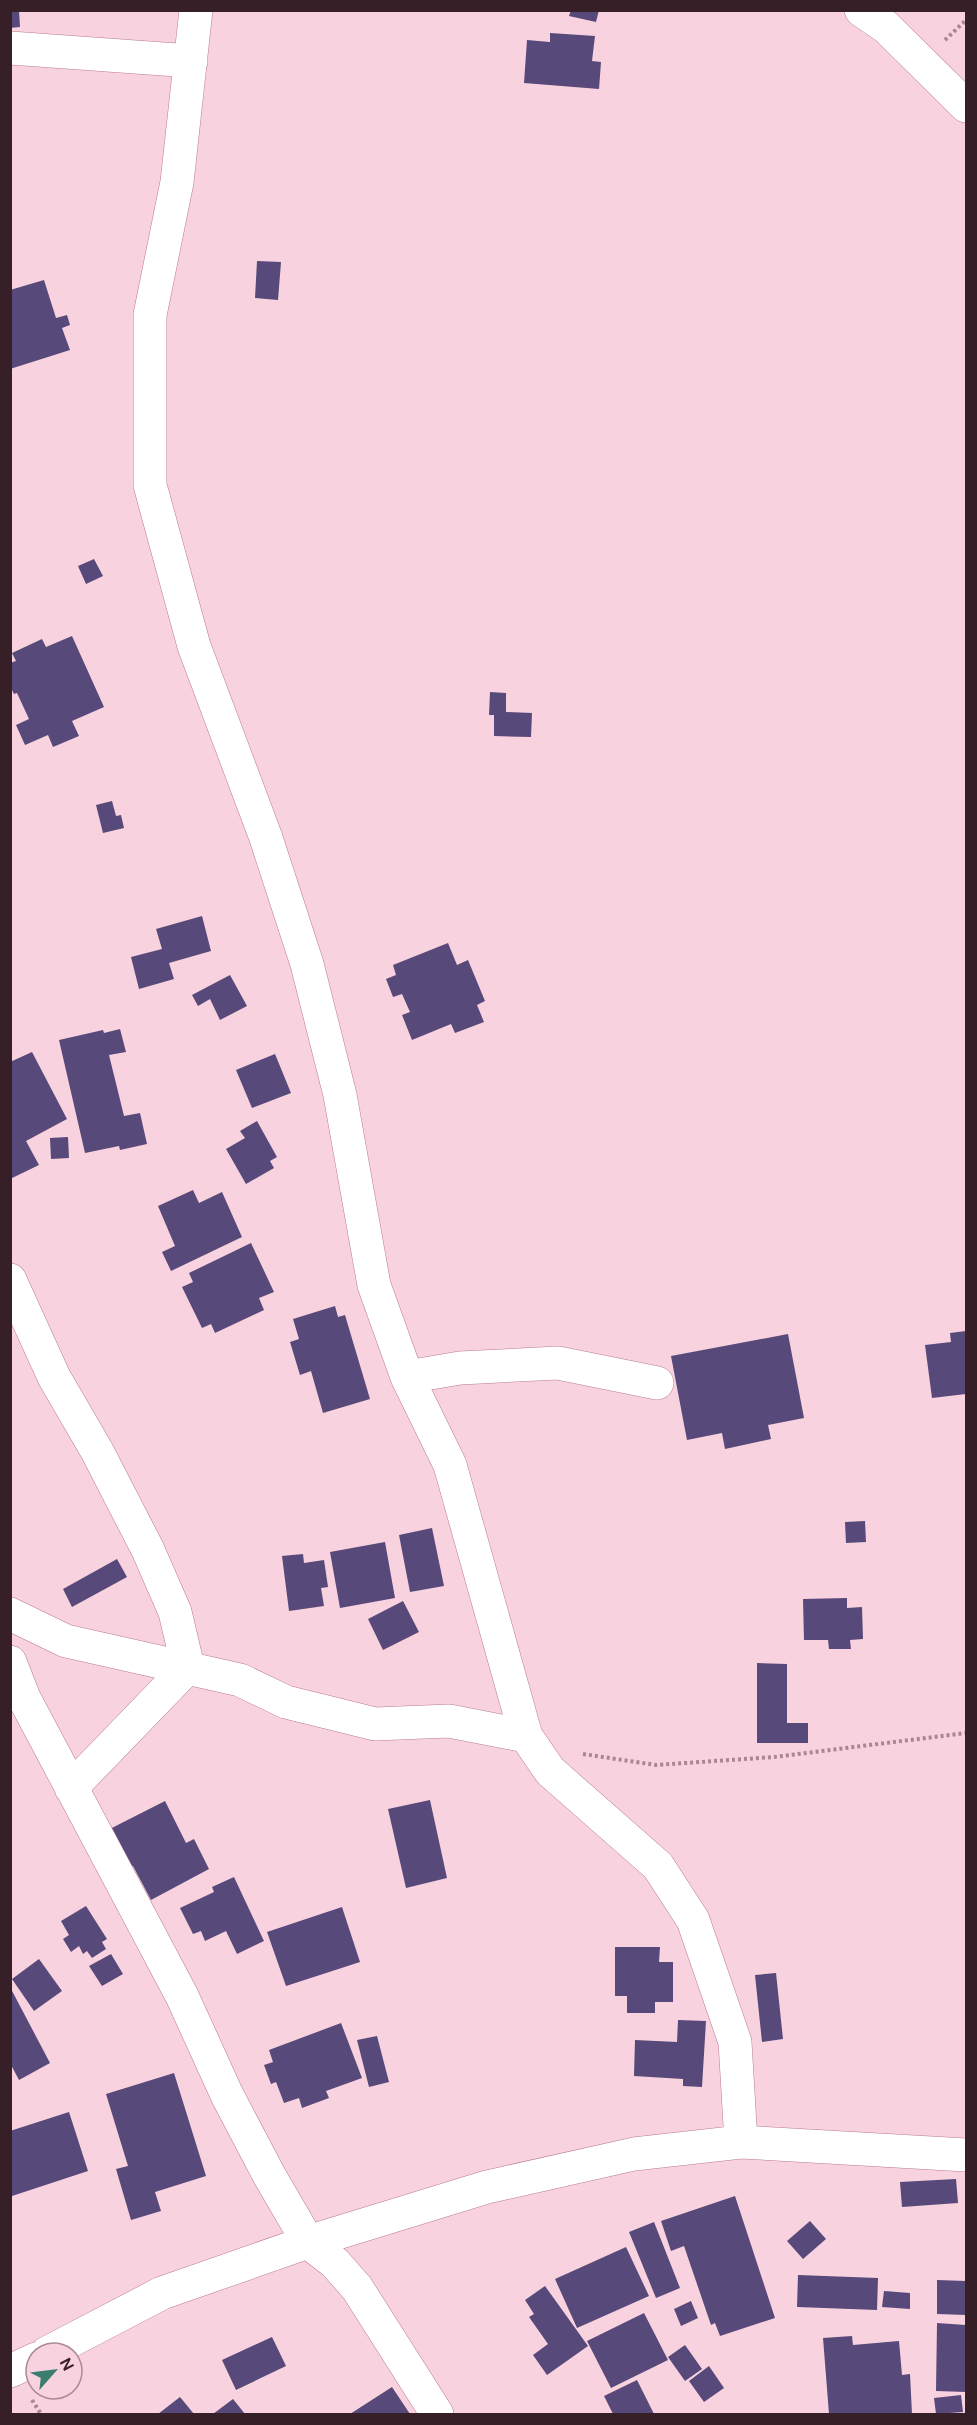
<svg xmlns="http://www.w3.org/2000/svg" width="977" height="2425" viewBox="0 0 977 2425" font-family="'DM Sans',sans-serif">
<rect width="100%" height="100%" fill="#f9d2df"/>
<path fill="#574979" d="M 19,10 L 20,27 L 10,28 L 10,11 Z
M 571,10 L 599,10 L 596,22 L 569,16 Z
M 550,33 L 595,36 L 592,61 L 601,62 L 599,89 L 524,83 L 527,40 L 550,42 Z
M 257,261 L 281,262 L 278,300 L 255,298 Z
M 44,280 L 56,318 L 67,315 L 70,325 L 62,328 L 70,350 L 10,369 L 10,290 Z
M 94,559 L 103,576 L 86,584 L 78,566 Z
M 72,636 L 104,707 L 72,721 L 79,736 L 53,747 L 48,735 L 25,745 L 16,725 L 29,719 L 17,693 L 14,694 L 10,686 L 10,663 L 16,661 L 12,653 L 42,639 L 46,647 Z
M 490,692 L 506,693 L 506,712 L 532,713 L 531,737 L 494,736 L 494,715 L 489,715 Z
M 112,801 L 116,816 L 121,815 L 124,828 L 103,833 L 96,805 Z
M 202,916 L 211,951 L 169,963 L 174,979 L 139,989 L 131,957 L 162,949 L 156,929 Z
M 448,943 L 457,965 L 468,960 L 485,1001 L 477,1005 L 484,1022 L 455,1033 L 451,1024 L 412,1040 L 402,1015 L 410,1012 L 402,994 L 393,997 L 386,979 L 396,975 L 393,965 Z
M 230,975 L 247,1006 L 220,1020 L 210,999 L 198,1006 L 192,995 Z
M 120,1029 L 126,1052 L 109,1055 L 124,1116 L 140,1113 L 147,1144 L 120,1150 L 119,1146 L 85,1153 L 59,1040 L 103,1030 L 104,1033 Z
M 32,1052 L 67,1119 L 26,1141 L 39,1165 L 10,1179 L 10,1062 Z
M 275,1054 L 291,1093 L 252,1108 L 236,1070 Z
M 257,1121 L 277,1157 L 270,1161 L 274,1168 L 246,1184 L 226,1149 L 245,1138 L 240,1131 Z
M 68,1137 L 69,1158 L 51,1159 L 50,1138 Z
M 193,1190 L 199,1203 L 222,1192 L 242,1237 L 171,1271 L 162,1252 L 175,1246 L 158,1206 Z
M 251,1243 L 274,1292 L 259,1298 L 264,1310 L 215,1333 L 211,1324 L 202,1328 L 182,1287 L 193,1282 L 189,1273 Z
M 335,1306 L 338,1317 L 345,1315 L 370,1399 L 323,1413 L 311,1371 L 300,1375 L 290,1342 L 299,1339 L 293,1319 Z
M 966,1331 L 966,1394 L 932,1398 L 925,1345 L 951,1342 L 950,1333 Z
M 788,1334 L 804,1418 L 768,1425 L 771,1439 L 725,1449 L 722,1433 L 687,1440 L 671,1356 Z
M 865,1521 L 866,1542 L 846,1543 L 845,1522 Z
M 432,1528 L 444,1586 L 410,1592 L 399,1535 Z
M 385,1542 L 395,1598 L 340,1608 L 330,1552 Z
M 303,1554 L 304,1563 L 324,1560 L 328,1587 L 321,1588 L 324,1606 L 289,1611 L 282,1556 Z
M 117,1559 L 127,1577 L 72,1607 L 63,1589 Z
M 847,1598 L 847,1608 L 862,1607 L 863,1639 L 850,1640 L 851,1649 L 829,1649 L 828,1640 L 804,1640 L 803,1599 Z
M 403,1601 L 419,1632 L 383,1650 L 368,1619 Z
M 757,1663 L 787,1664 L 787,1723 L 808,1723 L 808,1743 L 757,1743 Z
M 430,1800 L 447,1878 L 406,1888 L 388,1809 Z
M 165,1801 L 186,1843 L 194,1839 L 209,1869 L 151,1900 L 133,1866 L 120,1873 L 100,1834 Z
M 234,1877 L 264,1941 L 237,1954 L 226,1931 L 205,1941 L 201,1931 L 193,1934 L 180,1908 L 214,1892 L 212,1887 Z
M 86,1906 L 107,1939 L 102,1942 L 106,1949 L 92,1958 L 87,1951 L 83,1954 L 79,1946 L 71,1952 L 63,1939 L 69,1935 L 61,1921 Z
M 342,1907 L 360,1962 L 286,1986 L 267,1932 Z
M 615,1947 L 660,1947 L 659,1962 L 673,1962 L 673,2002 L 655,2002 L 655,2013 L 627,2013 L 627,1996 L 615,1996 Z
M 111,1954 L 123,1974 L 102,1986 L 89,1966 Z
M 39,1959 L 62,1991 L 34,2011 L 12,1979 Z
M 776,1973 L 783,2039 L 762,2042 L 755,1975 Z
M 10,1987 L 50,2063 L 19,2080 L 10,2063 Z
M 678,2020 L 706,2021 L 702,2087 L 683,2086 L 683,2079 L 634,2076 L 635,2040 L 677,2042 Z
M 341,2023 L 362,2078 L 326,2091 L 329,2098 L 302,2108 L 299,2098 L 284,2103 L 276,2082 L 271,2084 L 264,2065 L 273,2062 L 269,2050 Z
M 377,2036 L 389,2082 L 369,2087 L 357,2040 Z
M 174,2073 L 206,2176 L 155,2192 L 161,2211 L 131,2220 L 116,2169 L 128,2166 L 106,2094 Z
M 69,2112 L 88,2171 L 12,2196 L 10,2131 Z
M 956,2179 L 958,2203 L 902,2207 L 900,2182 Z
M 735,2196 L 775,2318 L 720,2336 L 715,2323 L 711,2325 L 684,2246 L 671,2251 L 661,2221 Z
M 810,2221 L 826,2239 L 803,2259 L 787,2241 Z
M 654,2222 L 680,2288 L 656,2298 L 629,2232 Z
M 626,2247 L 649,2296 L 577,2328 L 555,2279 Z
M 798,2275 L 878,2278 L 877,2310 L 797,2307 Z
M 937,2280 L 966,2281 L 966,2315 L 937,2314 Z
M 545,2286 L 588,2346 L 547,2375 L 533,2355 L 548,2344 L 529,2317 L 534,2314 L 525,2300 Z
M 884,2291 L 910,2293 L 910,2309 L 882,2307 Z
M 691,2301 L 698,2318 L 681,2326 L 674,2309 Z
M 644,2313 L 668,2360 L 611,2388 L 587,2341 Z
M 937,2323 L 966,2325 L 966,2392 L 936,2391 Z
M 852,2336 L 853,2345 L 899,2341 L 902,2375 L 910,2374 L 912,2414 L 829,2414 L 823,2338 Z
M 272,2337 L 286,2366 L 236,2390 L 222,2360 Z
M 685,2345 L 702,2369 L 685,2381 L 668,2357 Z
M 709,2366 L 724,2388 L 704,2402 L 689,2381 Z
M 637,2380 L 654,2414 L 613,2414 L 604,2396 Z
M 392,2387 L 410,2414 L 350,2414 Z
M 961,2395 L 963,2412 L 936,2414 L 934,2398 Z
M 180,2397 L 194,2414 L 158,2414 Z
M 233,2399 L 245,2414 L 213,2414 Z"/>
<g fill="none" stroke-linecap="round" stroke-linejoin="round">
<g stroke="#b87c92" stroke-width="34">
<path id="minor" d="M 196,10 L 177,182 L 150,315 L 150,485 L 194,646 L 266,838 L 307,964 L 340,1095 L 374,1285 L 407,1377 L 450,1465 L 526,1736 L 550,1771 L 658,1866 L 693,1920 L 735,2042 L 741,2142
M 861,10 L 886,27 L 966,106
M 10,48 L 191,61
M 10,1280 L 54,1377 L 97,1451 L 148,1550 L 175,1612 L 188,1667
M 407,1377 L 460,1368 L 558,1363 L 657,1383
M 10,1614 L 66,1641 L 240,1680 L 286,1702 L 375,1724 L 449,1721 L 526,1736
M 10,1662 L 24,1698 L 182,1996 L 227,2095 L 269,2175 L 308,2242 L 335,2263 L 357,2288 L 437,2414
M 71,1788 L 188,1667
M 47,2353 L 162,2293 L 308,2242 L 487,2187 L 634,2154 L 741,2142 L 966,2155
M 10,2371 L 36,2359"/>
</g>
<path stroke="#a88793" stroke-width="4" stroke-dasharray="3 3" stroke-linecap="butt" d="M 945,40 L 966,20
M 583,1754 L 656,1765 L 774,1757 L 966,1733
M 32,2400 L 41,2414"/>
<use href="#minor" stroke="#fff" stroke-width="33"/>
</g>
<rect width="977" height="2425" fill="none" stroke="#371f28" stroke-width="24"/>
<g transform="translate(54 2371) rotate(62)"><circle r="28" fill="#f9d2df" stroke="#ab8a96" stroke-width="1.5"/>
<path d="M0-4.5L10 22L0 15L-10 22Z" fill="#3b7d6e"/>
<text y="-9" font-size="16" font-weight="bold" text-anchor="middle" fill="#371f28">N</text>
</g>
</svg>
